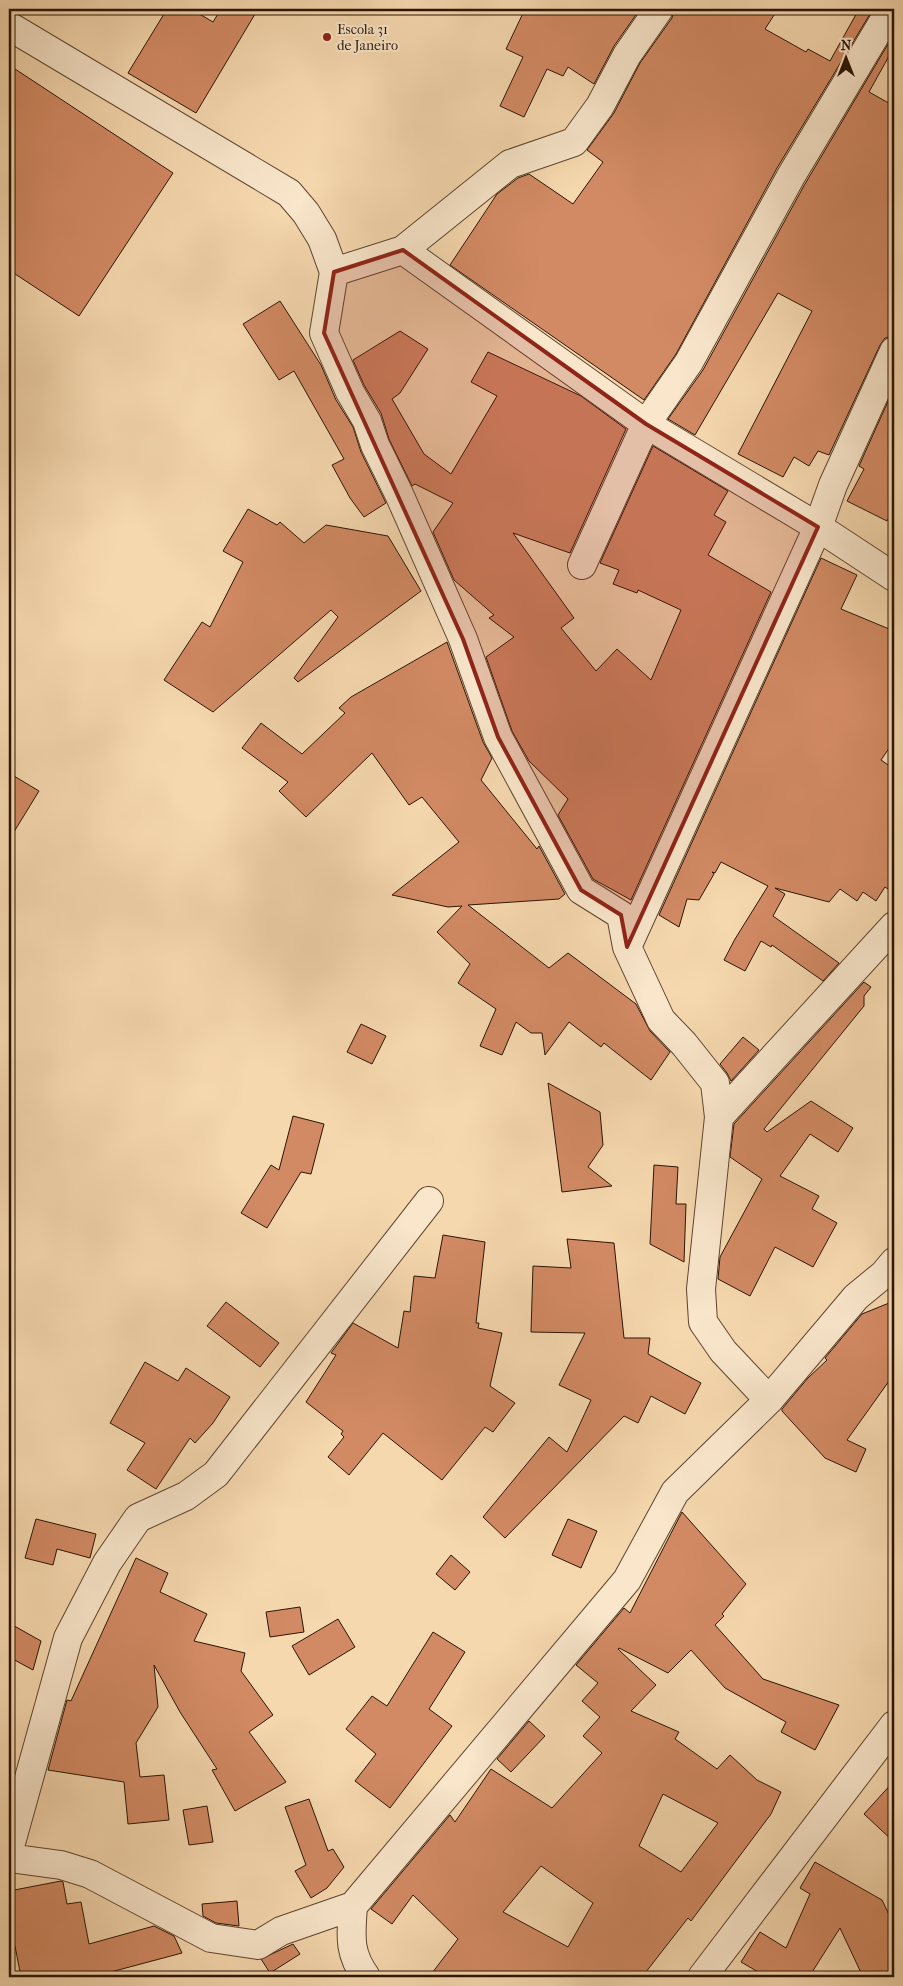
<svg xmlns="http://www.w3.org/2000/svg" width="903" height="1986" viewBox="0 0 903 1986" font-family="'IM FELL French Canon',serif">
<rect width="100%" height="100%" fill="#f6d8af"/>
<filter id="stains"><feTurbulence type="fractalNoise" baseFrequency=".004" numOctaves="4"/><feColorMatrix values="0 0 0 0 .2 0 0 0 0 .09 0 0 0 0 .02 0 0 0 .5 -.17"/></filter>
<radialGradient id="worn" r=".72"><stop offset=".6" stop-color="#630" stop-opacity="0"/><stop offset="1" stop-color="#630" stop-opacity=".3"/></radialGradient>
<path fill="#d28a64" stroke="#2b1404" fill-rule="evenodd" d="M 167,9 L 191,9 L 213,22 L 221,9 L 258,9 L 196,113 L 128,73 Z
M 525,9 L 640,9 L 614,46 L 594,84 L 568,67 L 563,76 L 547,69 L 524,117 L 500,106 L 523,57 L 506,49 Z
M 674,9 L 778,9 L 765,29 L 806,52 L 808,49 L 830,61 L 859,9 L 873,9 L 777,168 L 676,354 L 644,400 L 450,265 L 497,194 L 518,178 L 529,174 L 573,204 L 603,162 L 587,150 L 614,113 L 640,63 L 672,18 Z
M 894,34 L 894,47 L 869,92 L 894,106 L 894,336 L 885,338 L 880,345 L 829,455 L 818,451 L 809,466 L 794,457 L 783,477 L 738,454 L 812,311 L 778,293 L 695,435 L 668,419 L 703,370 L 805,184 Z
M 9,65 L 173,173 L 79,316 L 9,270 Z
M 280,301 L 321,365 L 336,400 L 353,427 L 361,452 L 386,503 L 364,517 L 350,498 L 332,465 L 344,459 L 294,371 L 279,380 L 243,324 Z
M 400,331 L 428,349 L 400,393 L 392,399 L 424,454 L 451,474 L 497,396 L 471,382 L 488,352 L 581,396 L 626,429 L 570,553 L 513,533 L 574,618 L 561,628 L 596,671 L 617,649 L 651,680 L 681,610 L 638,590 L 637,593 L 613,584 L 619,570 L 600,563 L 653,446 L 728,491 L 714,515 L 726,522 L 708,555 L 771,592 L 631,900 L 593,879 L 558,815 L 568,799 L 529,761 L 512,731 L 486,657 L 514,637 L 489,618 L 494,615 L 454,580 L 433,532 L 453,503 L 415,484 L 412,486 L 389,439 L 381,413 L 364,385 L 353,360 Z
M 894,388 L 894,507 L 887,521 L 847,501 L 864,469 L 859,466 Z
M 248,509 L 277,525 L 280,522 L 304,543 L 326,525 L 388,536 L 421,591 L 298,682 L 294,678 L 338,617 L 331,610 L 213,712 L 164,680 L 202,622 L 210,627 L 243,562 L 223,551 Z
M 821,558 L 857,575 L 841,609 L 894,631 L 894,741 L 881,760 L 894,769 L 894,893 L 885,887 L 876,901 L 863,892 L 857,901 L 840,889 L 829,902 L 775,888 L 785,894 L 773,916 L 839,963 L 823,981 L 772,945 L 771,947 L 761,941 L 745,971 L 724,960 L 735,939 L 768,886 L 721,862 L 715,873 L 712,872 L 714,874 L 699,900 L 687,899 L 679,927 L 659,915 Z
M 447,642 L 483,742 L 492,758 L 481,780 L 537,849 L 539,846 L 565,894 L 559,899 L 468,905 L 549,968 L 568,953 L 636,1004 L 650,1031 L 670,1052 L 651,1080 L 604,1043 L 601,1047 L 569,1022 L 545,1055 L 542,1033 L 531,1033 L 516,1022 L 502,1055 L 480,1046 L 496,1009 L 458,983 L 470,964 L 437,932 L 462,906 L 448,907 L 392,895 L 459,842 L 422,797 L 409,805 L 372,753 L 306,817 L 279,791 L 288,782 L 242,748 L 261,723 L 302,754 L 345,713 L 339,708 L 351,697 Z
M 9,773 L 39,791 L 9,840 Z
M 864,982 L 871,987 L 864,996 L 864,1006 L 764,1129 L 767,1132 L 811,1101 L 853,1128 L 838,1152 L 810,1134 L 780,1176 L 819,1196 L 812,1209 L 837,1223 L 813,1267 L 775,1247 L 750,1296 L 718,1279 L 720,1257 L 762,1179 L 730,1157 L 734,1124 Z
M 361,1024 L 386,1036 L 372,1064 L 347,1052 Z
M 743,1037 L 759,1050 L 731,1081 L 727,1073 L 720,1064 Z
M 548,1083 L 600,1112 L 603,1145 L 588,1167 L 612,1186 L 562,1192 Z
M 293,1116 L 324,1124 L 311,1174 L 301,1172 L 267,1228 L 241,1213 L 271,1165 L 279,1170 Z
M 654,1165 L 678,1167 L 676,1204 L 686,1204 L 684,1262 L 650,1244 Z
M 443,1235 L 485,1242 L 476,1323 L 479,1323 L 478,1328 L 502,1333 L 490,1386 L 515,1403 L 493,1432 L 485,1427 L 442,1480 L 383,1433 L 349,1475 L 328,1457 L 344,1437 L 341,1434 L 343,1431 L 306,1402 L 336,1355 L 331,1353 L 353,1323 L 398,1348 L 404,1311 L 410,1312 L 414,1276 L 435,1278 Z
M 567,1239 L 614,1243 L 624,1338 L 650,1338 L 648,1354 L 701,1383 L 685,1414 L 651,1396 L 638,1423 L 624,1416 L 505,1538 L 483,1517 L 549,1437 L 567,1452 L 591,1400 L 559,1385 L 585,1333 L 531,1332 L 533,1266 L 571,1268 Z
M 894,1301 L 894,1374 L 847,1440 L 866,1449 L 856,1472 L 825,1458 L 782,1411 L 782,1409 L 808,1378 L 827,1360 L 825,1358 L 862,1314 Z
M 226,1302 L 279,1343 L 260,1367 L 207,1326 Z
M 145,1362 L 178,1381 L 186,1368 L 230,1397 L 213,1423 L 195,1443 L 190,1438 L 156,1489 L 127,1470 L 145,1443 L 110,1423 Z
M 682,1512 L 746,1584 L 722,1614 L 724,1616 L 715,1625 L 763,1679 L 839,1705 L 815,1750 L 781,1732 L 786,1722 L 725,1688 L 691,1650 L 668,1673 L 619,1648 L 618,1649 L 656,1685 L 631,1711 L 679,1732 L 675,1739 L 717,1769 L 730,1755 L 757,1780 L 781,1792 L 771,1814 L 691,1921 L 688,1918 L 642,1977 L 429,1977 L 458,1939 L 413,1895 L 392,1924 L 371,1909 L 450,1815 L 455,1822 L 491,1769 L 552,1808 L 602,1753 L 583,1736 L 600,1717 L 582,1701 L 598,1683 L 576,1665 L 624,1608 L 630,1613 ZM 663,1794 L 718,1823 L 681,1872 L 639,1846 ZM 541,1866 L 593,1903 L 568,1947 L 503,1912 Z
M 36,1519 L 96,1534 L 90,1558 L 57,1549 L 53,1565 L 25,1558 Z
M 568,1519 L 597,1531 L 581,1568 L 552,1555 Z
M 451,1555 L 470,1572 L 455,1590 L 436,1574 Z
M 136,1558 L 168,1573 L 160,1592 L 207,1614 L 194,1641 L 245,1653 L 241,1671 L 273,1715 L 249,1732 L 286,1782 L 235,1811 L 212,1770 L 217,1769 L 180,1712 L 154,1665 L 158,1707 L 136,1743 L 140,1777 L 164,1775 L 169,1820 L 128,1824 L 124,1782 L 48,1770 L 67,1700 L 71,1701 Z
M 300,1607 L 304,1632 L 270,1637 L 266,1612 Z
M 338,1619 L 355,1647 L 309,1675 L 292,1646 Z
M 9,1623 L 41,1641 L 33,1670 L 9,1657 Z
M 433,1632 L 465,1652 L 429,1709 L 452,1726 L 390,1808 L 355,1781 L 376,1754 L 346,1729 L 372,1696 L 387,1706 Z
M 529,1721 L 545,1736 L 511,1772 L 497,1759 Z
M 894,1781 L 894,1842 L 864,1814 Z
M 309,1799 L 328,1851 L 333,1849 L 344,1867 L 327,1888 L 311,1898 L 295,1871 L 306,1865 L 285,1807 Z
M 207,1806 L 213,1842 L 189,1845 L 183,1810 Z
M 815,1862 L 882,1900 L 894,1925 L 894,1977 L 863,1977 L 840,1928 L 809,1977 L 767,1977 L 741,1962 L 760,1932 L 786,1948 L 810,1894 L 800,1888 Z
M 61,1881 L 63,1882 L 67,1904 L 81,1902 L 89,1944 L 154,1926 L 174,1936 L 182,1953 L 92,1977 L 21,1977 L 15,1946 L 9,1947 L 9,1891 Z
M 237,1901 L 239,1926 L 216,1923 L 203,1916 L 202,1904 Z
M 293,1944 L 300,1954 L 270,1973 L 261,1959 Z"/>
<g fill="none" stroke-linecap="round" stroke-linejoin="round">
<g stroke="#5e452f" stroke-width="30">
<path id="minor" d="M 9,26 L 289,193 L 306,213 L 322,239 L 334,272 L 324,333 L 350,392 L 367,421 L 375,445 L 399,494 L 463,639 L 498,737 L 581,890 L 621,915 L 627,947 L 661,1020 L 684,1044 L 715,1083 L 719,1117 L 701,1289 L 703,1322 L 723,1351 L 769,1400
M 403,250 L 646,424 L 818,527 L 894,577
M 334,272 L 403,250 L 510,164 L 574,142 L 600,106 L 627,55 L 659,9
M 582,565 L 646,424 L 689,362 L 791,176 L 891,9
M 627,947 L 818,527 L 833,485 L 894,351
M 719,1117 L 894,926
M 9,1850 L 68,1638 L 107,1563 L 138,1518 L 186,1496 L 216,1474 L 429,1201
M 9,1858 L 61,1865 L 90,1874 L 211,1938 L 258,1945 L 281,1931 L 353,1906
M 366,1977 C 348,1952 351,1935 353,1906 L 627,1580 L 675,1492 L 769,1400 L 856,1297 L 884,1274 L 894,1262
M 702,1977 L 894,1725"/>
</g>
<use href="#minor" stroke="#f9e6cb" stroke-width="28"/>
</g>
<path fill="#8f2418" fill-opacity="0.2" stroke="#8f2418" stroke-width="4" stroke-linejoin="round" d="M 403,250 L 646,424 L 818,527 L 627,947 L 621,915 L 581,890 L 498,737 L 463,639 L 324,333 L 334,272 Z"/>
<circle fill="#8f2418" stroke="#f9e6cb" stroke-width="2" cx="327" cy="37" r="5"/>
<g text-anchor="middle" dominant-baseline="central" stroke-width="4" stroke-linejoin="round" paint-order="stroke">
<g font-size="14" fill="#2b1404" stroke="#f9e6cb" text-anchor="start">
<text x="337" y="29">Escola 31<tspan x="337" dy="16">de Janeiro</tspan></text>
</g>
</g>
<rect width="903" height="1986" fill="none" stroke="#f6d8af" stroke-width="30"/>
<rect x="10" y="10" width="883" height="1966" fill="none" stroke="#2b1404" stroke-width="2.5"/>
<rect x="15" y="15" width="873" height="1956" fill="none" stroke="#2b1404"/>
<g transform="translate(846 58)" stroke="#f9e6cb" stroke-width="4" paint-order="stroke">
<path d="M0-4L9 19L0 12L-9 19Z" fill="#2b1404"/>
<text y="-8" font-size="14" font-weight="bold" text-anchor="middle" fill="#2b1404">N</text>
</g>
<rect width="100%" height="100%" filter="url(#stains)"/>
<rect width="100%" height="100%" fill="url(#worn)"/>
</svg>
